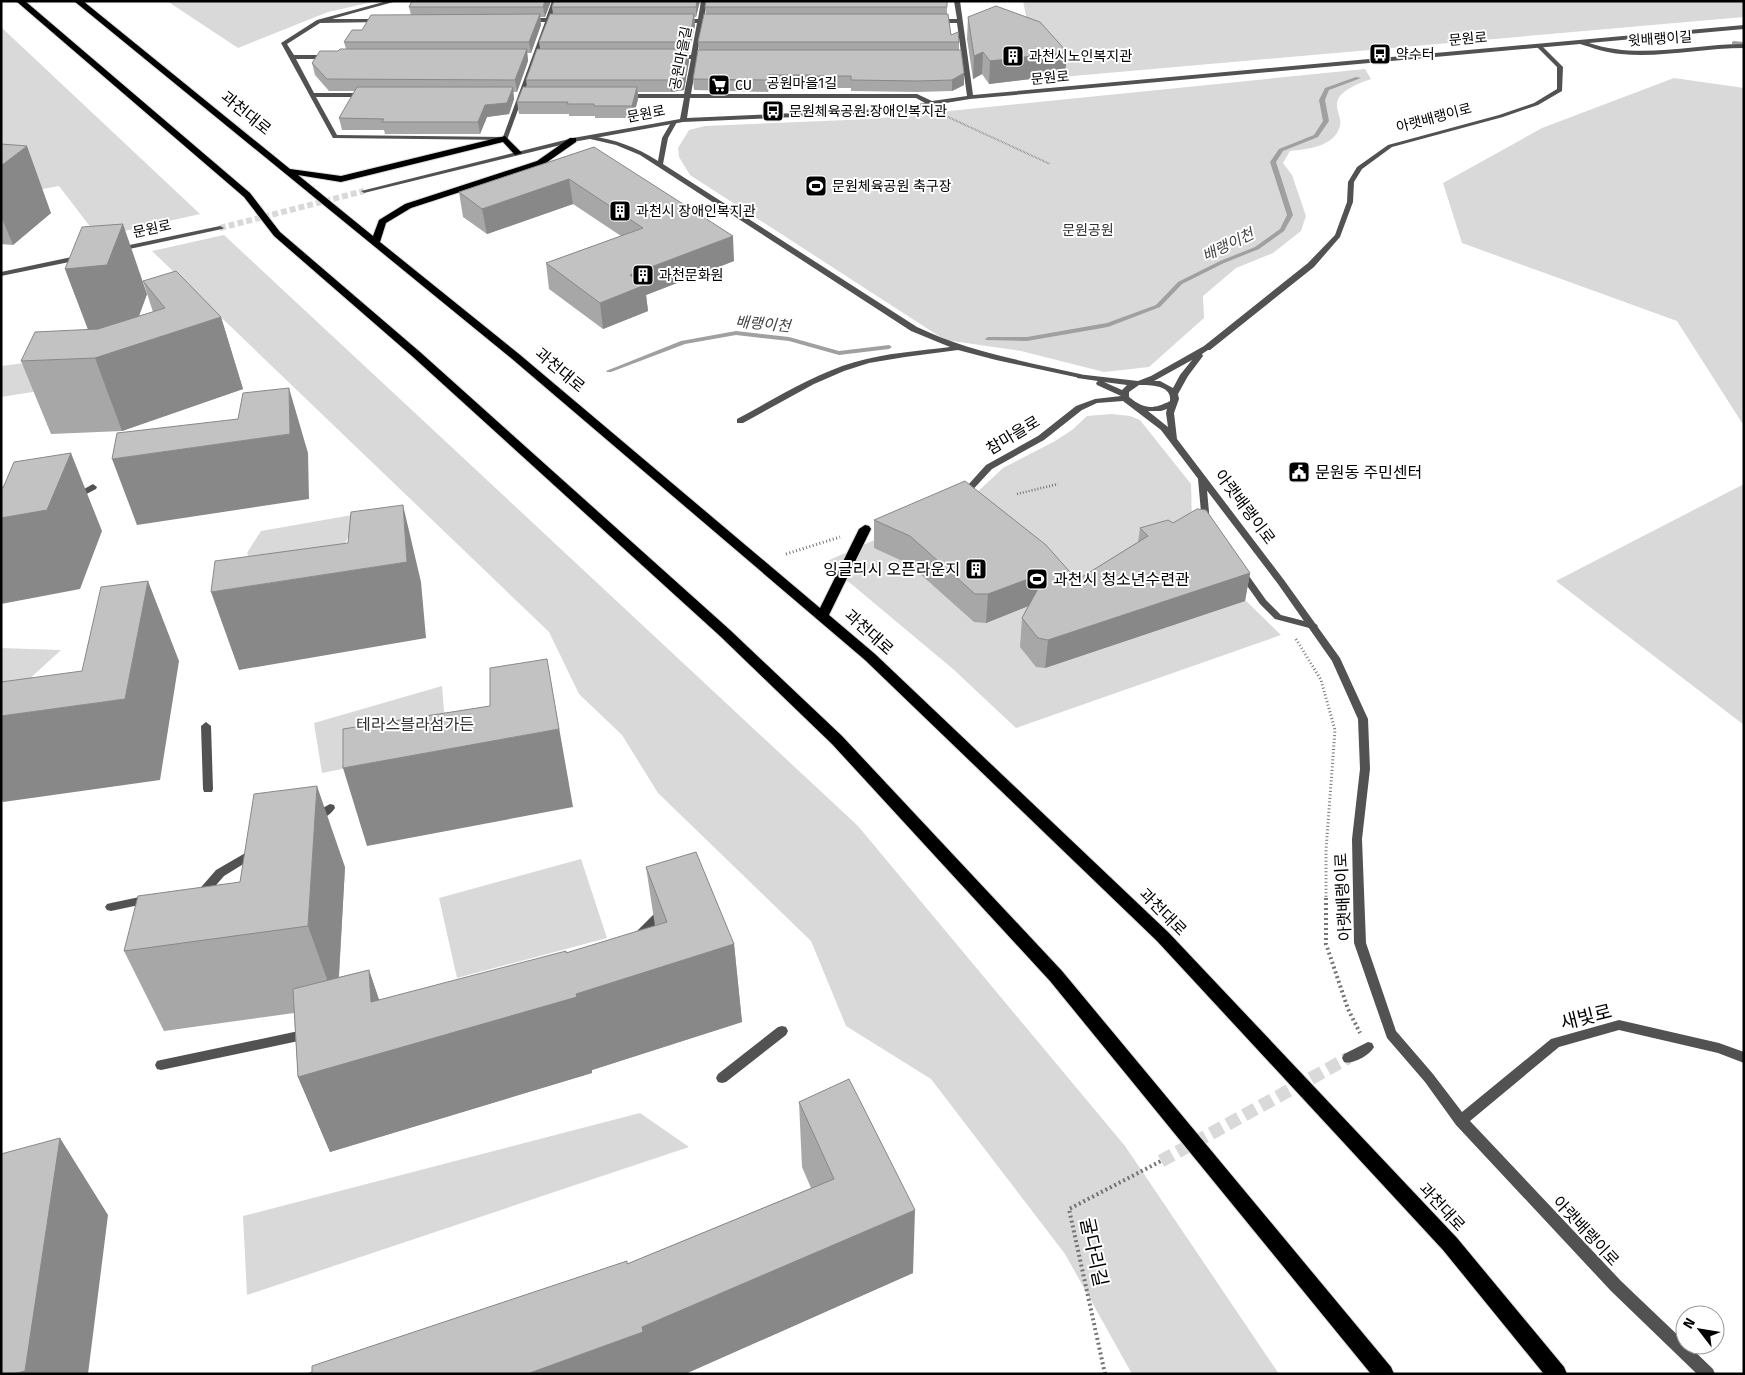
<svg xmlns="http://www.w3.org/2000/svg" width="1745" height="1375" viewBox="0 0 1745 1375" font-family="'Fira Sans','Noto Sans KR',sans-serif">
<rect width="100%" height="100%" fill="#fff"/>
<path fill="#d9d9d9" d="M 167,1 L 377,1 L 328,12 L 238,48 Z
M 1023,1 L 1744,1 L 1744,17 L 1039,79 Z
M 1,27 L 200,214 L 98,237 L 59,186 L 1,197 Z
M 1365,69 L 1371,79 C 1360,83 1339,90 1337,103 C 1336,110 1342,119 1340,126 C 1334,147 1308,149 1290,151 L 1283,163 L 1292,175 L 1306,216 L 1301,231 L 1273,253 L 1236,268 L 1203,296 L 1204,318 L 1149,367 L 1104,372 L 1021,351 L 945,340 L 690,175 L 679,157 L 678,148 L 689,130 L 705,126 L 871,119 Z
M 1674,78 L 1744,88 L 1744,426 L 1677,321 L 1462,243 L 1443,183 L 1542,128 Z
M 224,235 L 858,826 L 1125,1146 L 1279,1374 L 1132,1374 L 1065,1254 L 931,1079 L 846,1026 L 811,941 L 658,793 L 622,735 L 579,694 L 549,632 L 152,251 Z
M 63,358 L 58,388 L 1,397 L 1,366 Z
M 1112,414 L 1130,416 L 1140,420 L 1191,484 L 1192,524 L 1241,596 L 1281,635 L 1016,728 L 953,669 L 825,562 L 973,496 L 1003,468 L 1055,441 L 1072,430 L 1087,416 Z
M 1744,484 L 1744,725 L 1556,581 Z
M 358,514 L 340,555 L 261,582 L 247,553 L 261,531 Z
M 1,648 L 61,650 L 1,705 Z
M 442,686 L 447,748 L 322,773 L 314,723 Z
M 581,859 L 607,938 L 457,978 L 439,898 Z
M 640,1113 L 689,1147 L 247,1295 L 243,1216 Z"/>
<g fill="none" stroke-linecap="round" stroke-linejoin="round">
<path fill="#a0a0a0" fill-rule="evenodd" d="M 1734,41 L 1744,42 L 1744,45 L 1732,44 L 1732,42 Z
M 1356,77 L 1361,78 L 1329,90 L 1325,100 L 1329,121 L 1318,137 L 1283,151 L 1276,162 L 1293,215 L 1284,231 L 1259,249 L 1224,263 L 1182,284 L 1160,307 L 1108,327 L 1027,341 L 986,340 L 985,339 L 988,337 L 1027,337 L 1107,323 L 1156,305 L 1178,282 L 1220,261 L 1255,247 L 1280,229 L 1287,215 L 1270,162 L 1279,149 L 1314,135 L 1323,121 L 1319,100 L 1325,88 Z
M 736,331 L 789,337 L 839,351 L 889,345 L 892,347 L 889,349 L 839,355 L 789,341 L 736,335 L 685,344 L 611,372 L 607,372 L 606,371 L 681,341 Z"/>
<path stroke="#d9d9d9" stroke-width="13" stroke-dasharray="13 6" stroke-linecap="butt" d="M 1161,1161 L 1348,1058"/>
<path stroke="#d9d9d9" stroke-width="6" stroke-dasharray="6 3" stroke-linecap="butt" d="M 220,228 L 364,191"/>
<g stroke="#dbdbdb" stroke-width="2">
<path id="trunk" d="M 16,1 L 25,1 L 250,193 L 280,232 L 420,352 L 730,630 L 842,736 L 1062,971 L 1391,1367 L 1394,1374 L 1371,1374 L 1050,981 L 832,744 L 720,636 L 412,356 L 274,236 L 244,197 Z
M 74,1 L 83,1 L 290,169 L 341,176 L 505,136 L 522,153 L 515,155 L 503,142 L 341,182 L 298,175 L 373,236 L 379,220 L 405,204 L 537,161 L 570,138 L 576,138 L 576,142 L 543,165 L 411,208 L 386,223 L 380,242 L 519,354 L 820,608 L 859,529 L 865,525 L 869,526 L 871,529 L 829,615 L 875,654 L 1169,933 L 1457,1238 L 1564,1367 L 1567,1374 L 1544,1374 L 1443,1250 L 1157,941 L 865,660 L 511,358 Z"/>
</g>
<path stroke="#747474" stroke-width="2" stroke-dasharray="0.5 1" stroke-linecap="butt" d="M 948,117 L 1050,164"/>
<path stroke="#747474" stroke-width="2.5" stroke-dasharray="1 2" stroke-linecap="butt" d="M 1017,494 L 1058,484"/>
<path stroke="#747474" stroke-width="3" stroke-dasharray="1 2.5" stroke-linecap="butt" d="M 786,554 L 840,537
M 1296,639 L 1321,680 L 1335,730 L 1326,850 L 1326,899"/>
<path stroke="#747474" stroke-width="4" stroke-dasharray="2 3" stroke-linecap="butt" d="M 1326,898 L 1326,944 L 1348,1009 L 1360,1033
M 1105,1374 L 1069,1209 L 1161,1161"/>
<path fill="#525252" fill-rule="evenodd" d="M 1537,45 L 1541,45 L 1563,67 L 1562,91 L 1538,105 L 1503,117 L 1392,147 L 1362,169 L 1354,182 L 1353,202 L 1340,237 L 1314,267 L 1210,350 L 1204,350 L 1204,346 L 1308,263 L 1335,235 L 1347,202 L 1348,182 L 1357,167 L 1388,145 L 1499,115 L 1534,103 L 1557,89 L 1557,67 L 1537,47 Z
M 672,121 L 677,122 L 668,138 L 663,164 L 917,327 C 969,352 1024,361 1080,374 L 1084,376 L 1080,378 L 996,360 L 958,350 L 905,357 L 869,363 L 844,371 L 814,384 L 743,423 L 737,423 L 737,419 C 775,399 813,374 855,362 C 886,353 918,351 950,347 L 911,331 L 640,155 L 616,145 L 586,138 L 589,136 C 615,139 636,147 658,161 L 662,138 Z
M 1202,476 L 1206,479 L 1210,523 L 1206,526 L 1202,523 L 1198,479 Z
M 93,484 L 97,487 L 96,489 L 77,499 L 74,500 L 70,497 Z
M 1241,568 L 1244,569 L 1266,600 L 1281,615 L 1316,624 L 1318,626 L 1316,628 L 1313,629 L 1275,619 L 1260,604 L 1238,573 L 1236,571 L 1238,569 Z
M 206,722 L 211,726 L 213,789 L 212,792 L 204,792 L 203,789 L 201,726 Z
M 330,804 L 334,805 L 335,808 C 331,815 318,823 310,821 L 309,818 L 310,815 Z
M 254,848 L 258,849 L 260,852 L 258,855 L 224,876 L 204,899 L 200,900 L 196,899 L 194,896 L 196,893 L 216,870 Z
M 149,895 L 153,896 L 155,899 L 153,902 L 111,911 L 107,910 L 105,907 L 107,904 L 111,903 Z
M 662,909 L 666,910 L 668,913 L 666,916 L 641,941 L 637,943 L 633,941 L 631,938 L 633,935 L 658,910 Z
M 782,1026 L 786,1027 L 788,1031 L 786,1035 L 726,1082 L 722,1083 L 718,1082 L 716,1078 L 718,1074 L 778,1027 Z
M 308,1029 L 312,1030 L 314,1034 L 312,1038 L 308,1039 L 161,1070 L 157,1069 L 155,1065 L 157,1061 L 161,1060 Z"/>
<path fill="#525252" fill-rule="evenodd" d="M 1368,1042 L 1372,1043 L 1374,1047 C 1370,1055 1352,1065 1344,1062 L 1342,1058 L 1344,1054 Z"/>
<path fill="#525252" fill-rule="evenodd" d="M 387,1 L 397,1 L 332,19 L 380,19 L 382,20 L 382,22 L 320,23 L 287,44 L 294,55 L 328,55 L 331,57 L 328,59 L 296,59 L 314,93 L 365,93 L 368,95 L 365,97 L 316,97 L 337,135 L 503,137 L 545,22 L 527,22 L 524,20 L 527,18 L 546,18 L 552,1 L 558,1 L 552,18 L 560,18 L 563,20 L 560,22 L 550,22 L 507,140 L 333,138 L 281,43 L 317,20 Z
M 701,1 L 707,1 L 704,19 L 715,19 L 718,21 L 715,23 L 703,23 L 697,55 L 708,55 L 711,57 L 708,59 L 697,59 L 691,94 L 917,94 L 932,101 L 967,96 L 957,23 L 937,23 L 934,21 L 937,19 L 957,19 L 954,1 L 960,1 L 973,95 L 1744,25 L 1744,29 L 1589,43 C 1639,60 1692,44 1744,44 L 1744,48 C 1703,48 1661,58 1621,54 C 1607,53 1593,48 1580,44 L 970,99 L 885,113 L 683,122 L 573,142 L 364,193 L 361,191 L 573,138 L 680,119 L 684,98 L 625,98 L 622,96 L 625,94 L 684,94 L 691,59 L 675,59 L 672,57 L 675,55 L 691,55 L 697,23 L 682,23 L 679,21 L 682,19 L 698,19 ZM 690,98 L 916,98 L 925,103 L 885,109 L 687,118 Z
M 220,226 L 224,228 L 222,229 L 120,251 L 116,249 L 120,247 Z
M 81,255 L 85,257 L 84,259 L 1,276 L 1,272 Z
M 1204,346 L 1207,346 L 1211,348 L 1202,354 L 1203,356 L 1188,376 L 1178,394 L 1179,399 L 1174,413 L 1177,439 L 1284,580 L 1340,658 L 1368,719 L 1370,769 L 1362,839 L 1366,943 L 1396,1031 L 1433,1074 L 1462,1112 L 1551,1039 L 1619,1020 L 1719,1043 L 1744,1052 L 1744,1063 L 1718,1053 L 1619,1030 L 1559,1047 L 1470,1121 L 1621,1281 L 1685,1342 L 1685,1345 L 1688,1345 L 1713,1369 L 1715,1374 L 1697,1374 L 1611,1291 L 1456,1125 L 1425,1082 L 1387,1038 L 1354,943 L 1352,839 L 1360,769 L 1358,719 L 1332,661 L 1278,584 L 1161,430 L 1123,401 L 1097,403 L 1082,410 L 1044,440 L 992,469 L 966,497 L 963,498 L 959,495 L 986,465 L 1038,436 L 1076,406 L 1095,399 L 1121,396 L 1097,385 L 1096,383 L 1098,381 L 1077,378 L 1077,374 L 1138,381 L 1151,376 ZM 1192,360 L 1180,375 L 1173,388 L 1160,381 L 1154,381 ZM 1104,382 L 1127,385 L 1122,390 ZM 1139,385 C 1151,385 1172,385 1170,401 C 1152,410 1144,409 1129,397 L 1129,392 ZM 1167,409 L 1166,413 L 1168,427 L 1148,411 L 1161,411 Z"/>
<use href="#trunk" fill="#000" fill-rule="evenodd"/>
</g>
<path fill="#a7a7a7" d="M 412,1 L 551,1 L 545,17 L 540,17 L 541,25 L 531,53 L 527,53 L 528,61 L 517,92 L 513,92 L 514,99 L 509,114 L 487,117 L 480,134 L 385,134 L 384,130 L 342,130 L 339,118 L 355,91 L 329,91 L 315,75 L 312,63 L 346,49 L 344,42 L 362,30 L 411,15 L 409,7 Z
M 554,1 L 700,1 L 696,17 L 694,17 L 695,25 L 689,53 L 688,53 L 689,61 L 684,90 L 671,92 L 638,92 L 638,99 L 633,118 L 595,118 L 595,116 L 569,116 L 569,114 L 519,114 L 517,102 L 527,87 L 526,80 L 540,49 L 539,42 L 553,14 L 552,7 Z
M 705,7 L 947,7 L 947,14 L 951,35 L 959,42 L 959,50 L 964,85 L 952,91 L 917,92 L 851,91 L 851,88 L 811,88 L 811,86 L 769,86 L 768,92 L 694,90 L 693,79 L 699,50 L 698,42 L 706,14 Z
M 968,17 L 1067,52 L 1065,75 L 989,84 L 982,74 L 973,79 L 967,39 Z
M 1,144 L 51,213 L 13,245 L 1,244 Z
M 594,147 L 734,261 L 646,295 L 648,311 L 603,329 L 549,289 L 546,263 L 621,236 L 573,204 L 487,234 L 463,217 L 459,192 Z
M 65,269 L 147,294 L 139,316 L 153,312 L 143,281 L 221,317 L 243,389 L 122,431 L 51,434 L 21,361 L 88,329 Z
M 874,520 L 1077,580 L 1138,542 L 1140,528 L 1173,523 L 1250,573 L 1245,601 L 1045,668 L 1036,667 L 1020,647 L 1022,618 L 1028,606 L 986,623 L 974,622 L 909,564 L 874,548 Z
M 345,867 L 339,977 L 369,970 L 379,1000 L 566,953 L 655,926 L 646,867 L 734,944 L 742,1022 L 592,1070 L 592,1073 L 330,1152 L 298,1077 L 294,1013 L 164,1031 L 124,951 L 240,882 Z
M 799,1102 L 913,1273 L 685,1374 L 307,1374 L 627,1264 L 811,1188 L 802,1167 Z"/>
<path fill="#888" d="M 545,1 L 551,1 L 545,17 L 543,7 Z
M 697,1 L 700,1 L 696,17 L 696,7 Z
M 540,14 L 541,25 L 531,53 L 529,42 Z
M 694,14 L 695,25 L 689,53 L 689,42 Z
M 527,49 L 528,61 L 517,92 L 515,80 Z
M 688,49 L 689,61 L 684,90 L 671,92 L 670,80 Z
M 983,52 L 982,74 L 973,79 L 974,56 Z
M 1067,52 L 1065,75 L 989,84 L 990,61 Z
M 964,73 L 964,85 L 952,91 L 952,80 Z
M 768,75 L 769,86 L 768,92 L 767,80 Z
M 513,87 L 514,99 L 509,114 L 487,117 L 480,134 L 478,122 L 485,105 Z
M 637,87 L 638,99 L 633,118 L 632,106 Z
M 27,146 L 51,213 L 13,245 L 1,216 L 1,166 Z
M 569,179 L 573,204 L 487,234 L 482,209 Z
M 123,224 L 147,294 L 132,335 L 92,340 L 65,269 Z
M 733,236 L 734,261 L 646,295 L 648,311 L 603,329 L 600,303 L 630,275 Z
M 221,317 L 243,389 L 122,431 L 95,358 Z
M 289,388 L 308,453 L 309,499 L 137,525 L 112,459 L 290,434 Z
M 71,453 L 102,531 L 80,589 L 1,604 L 1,518 Z
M 403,505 L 421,582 L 426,638 L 239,670 L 211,592 L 407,562 Z
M 1047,572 L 1044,600 L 986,623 L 988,594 Z
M 1250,573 L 1245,601 L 1045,668 L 1048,640 Z
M 148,581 L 179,661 L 160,780 L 3,802 L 1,798 L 1,716 L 125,699 Z
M 547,659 L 573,807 L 367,846 L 343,768 L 559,729 Z
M 317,786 L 345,867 L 337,1007 L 308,926 Z
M 734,944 L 742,1022 L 592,1070 L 592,1073 L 330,1152 L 298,1077 L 371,1002 L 369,970 L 395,1047 L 576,994 Z
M 60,1138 L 108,1215 L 88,1374 L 13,1374 Z
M 915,1210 L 913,1273 L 685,1374 L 527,1374 L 642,1327 Z"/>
<path fill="#c2c2c2" stroke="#888" d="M 412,1 L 545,1 L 543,7 L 409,7 Z
M 554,1 L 697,1 L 696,7 L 552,7 Z
M 706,1 L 947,1 L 947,7 L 705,7 Z
M 996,6 L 1040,22 L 1067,52 L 990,61 L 983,52 L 974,56 L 968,17 Z
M 540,14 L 529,42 L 344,42 L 352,30 L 362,30 L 371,15 Z
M 550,14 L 694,14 L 689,42 L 539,42 Z
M 704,14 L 948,14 L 951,35 L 958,32 L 959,42 L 698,42 Z
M 340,49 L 527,49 L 515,80 L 327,79 L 312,63 L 320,51 L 338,51 Z
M 537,49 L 688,49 L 683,78 L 670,80 L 526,80 Z
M 698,50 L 961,50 L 964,73 L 952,80 L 918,81 L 851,80 L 851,76 L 811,76 L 811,75 L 768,75 L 767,80 L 693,79 Z
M 357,87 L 513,87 L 507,103 L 485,105 L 478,122 L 382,122 L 384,119 L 339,118 Z
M 523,87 L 637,87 L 632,106 L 594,106 L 594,104 L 567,104 L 568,102 L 517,102 Z
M 1,144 L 27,146 L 1,166 Z
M 594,147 L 733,236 L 630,275 L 645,285 L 600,303 L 546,263 L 643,228 L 569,179 L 482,209 L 459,192 Z
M 123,224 L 107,265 L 65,269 L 82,227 Z
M 176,271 L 221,317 L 95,358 L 21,361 L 35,332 L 98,329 L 165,308 L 143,281 Z
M 289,388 L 290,434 L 112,459 L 117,433 L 238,419 L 243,393 Z
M 71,453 L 47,510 L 1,518 L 1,488 L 3,488 L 14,462 Z
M 965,481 L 1046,545 L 1077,580 L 1148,536 L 1140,528 L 1168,520 L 1173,523 L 1197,509 L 1206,510 L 1250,573 L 1048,640 L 1038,638 L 1022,618 L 1047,572 L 988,594 L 975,594 L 910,536 L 874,520 Z
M 403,505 L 407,562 L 211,592 L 215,561 L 348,543 L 351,512 Z
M 148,581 L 125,699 L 1,716 L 1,682 L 82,671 L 101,587 Z
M 547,659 L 559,729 L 343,768 L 343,729 L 490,706 L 490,668 Z
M 317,786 L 308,926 L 124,951 L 138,896 L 240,882 L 254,794 Z
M 696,852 L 734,944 L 576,994 L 577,997 L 298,1077 L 293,989 L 369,970 L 371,1002 L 566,951 L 566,953 L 667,922 L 646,867 Z
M 849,1079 L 915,1210 L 642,1327 L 643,1332 L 527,1374 L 307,1374 L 312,1372 L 312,1366 L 627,1261 L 627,1264 L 834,1179 L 799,1102 Z
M 60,1138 L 25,1371 L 13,1374 L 1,1374 L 1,1154 Z"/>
<defs>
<g id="bus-square" transform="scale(1.125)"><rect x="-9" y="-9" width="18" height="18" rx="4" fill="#000" stroke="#fff"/><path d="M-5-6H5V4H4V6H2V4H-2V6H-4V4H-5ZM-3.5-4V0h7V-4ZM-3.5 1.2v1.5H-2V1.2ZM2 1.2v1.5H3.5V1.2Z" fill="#fff"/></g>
<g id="building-square" transform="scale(1.125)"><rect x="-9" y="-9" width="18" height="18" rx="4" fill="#000" stroke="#fff"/><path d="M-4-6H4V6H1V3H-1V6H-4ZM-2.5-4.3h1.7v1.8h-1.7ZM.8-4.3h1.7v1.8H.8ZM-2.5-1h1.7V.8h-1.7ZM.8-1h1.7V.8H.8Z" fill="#fff"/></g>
<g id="supermarket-square" transform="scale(1.125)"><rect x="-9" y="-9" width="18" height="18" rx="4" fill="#000" stroke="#fff"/><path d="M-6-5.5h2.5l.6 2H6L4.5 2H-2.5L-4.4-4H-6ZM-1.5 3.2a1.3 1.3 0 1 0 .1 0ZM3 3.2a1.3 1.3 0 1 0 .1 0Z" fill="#fff"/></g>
<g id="stadium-square" transform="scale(1.125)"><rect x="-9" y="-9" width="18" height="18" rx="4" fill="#000" stroke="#fff"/><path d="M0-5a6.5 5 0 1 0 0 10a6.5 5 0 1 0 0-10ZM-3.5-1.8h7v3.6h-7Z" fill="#fff"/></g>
<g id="civic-square" transform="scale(1.125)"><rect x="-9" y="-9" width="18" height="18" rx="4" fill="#000" stroke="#fff"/><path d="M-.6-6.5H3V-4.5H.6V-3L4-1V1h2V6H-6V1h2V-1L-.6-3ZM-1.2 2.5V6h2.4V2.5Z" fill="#fff"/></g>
</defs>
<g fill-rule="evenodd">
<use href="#bus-square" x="1380" y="54"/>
<use href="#building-square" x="1013" y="56"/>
<use href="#supermarket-square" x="719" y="85"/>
<use href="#bus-square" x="773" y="111"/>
<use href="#stadium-square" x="816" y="186"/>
<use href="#building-square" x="620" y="211"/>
<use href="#building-square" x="643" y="275"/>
<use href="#civic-square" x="1299" y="472"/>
<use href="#building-square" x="976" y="569"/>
<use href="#stadium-square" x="1037" y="579"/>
</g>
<g text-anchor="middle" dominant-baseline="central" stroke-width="4" stroke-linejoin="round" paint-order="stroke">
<g font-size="14" fill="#000" stroke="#fff">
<text transform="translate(1468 39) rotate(-5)">문원로</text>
<text transform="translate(1660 39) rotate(-4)">윗배랭이길</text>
<text transform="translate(681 58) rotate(-79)">공원마을길</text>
<text transform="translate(1050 78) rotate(-5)">문원로</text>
<text x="802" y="83">공원마을1길</text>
<text transform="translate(646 114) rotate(-11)">문원로</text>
<text transform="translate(1434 118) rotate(-15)">아랫배랭이로</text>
<text transform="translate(152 229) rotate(-12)">문원로</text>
</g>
<g font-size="14" fill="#000" stroke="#fff" text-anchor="start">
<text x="1396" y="54">약수터</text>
<text x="1029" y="56">과천시노인복지관</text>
<text x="735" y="85">CU</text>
<text x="789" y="111">문원체육공원.장애인복지관</text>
<text x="832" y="186">문원체육공원 축구장</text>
<text x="636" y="211">과천시 장애인복지관</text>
<text x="659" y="275">과천문화원</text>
</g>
<g font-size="14" fill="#303030" stroke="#fff">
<text x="1088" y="230">문원공원</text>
</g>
<g font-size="15" font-style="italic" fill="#414141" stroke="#fff">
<text transform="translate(1228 245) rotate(-26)">배랭이천</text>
<text transform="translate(763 324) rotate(5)">배랭이천</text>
</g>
<g font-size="16" fill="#000" stroke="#fff">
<text transform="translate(246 113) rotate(39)">과천대로</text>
<text transform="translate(560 370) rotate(40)">과천대로</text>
<text transform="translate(1013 435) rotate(-31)">참마을로</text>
<text transform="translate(1245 507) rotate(53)">아랫배랭이로</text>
<text transform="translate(869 632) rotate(42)">과천대로</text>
<text transform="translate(1343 897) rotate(-93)">아랫배랭이로</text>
<text transform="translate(1163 912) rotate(45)">과천대로</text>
<text transform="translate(1442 1207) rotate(47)">과천대로</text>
<text transform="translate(1586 1231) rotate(47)">아랫배랭이로</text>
</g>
<g font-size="16" fill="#000" stroke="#fff" text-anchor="start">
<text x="1315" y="472">문원동 주민센터</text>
<text x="960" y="569" text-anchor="end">잉글리시 오픈라운지</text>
<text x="1053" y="579">과천시 청소년수련관</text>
</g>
<g font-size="16" fill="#303030" stroke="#fff">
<text x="415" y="724">테라스블라섬가든</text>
</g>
<g font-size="19" fill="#000" stroke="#fff">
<text transform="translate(1586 1017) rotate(-14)">새빛로</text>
<text transform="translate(1094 1252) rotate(78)">굴다리길</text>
</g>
</g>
<rect width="1745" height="1375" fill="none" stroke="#000000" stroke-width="5"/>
<g transform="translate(1700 1330) rotate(301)"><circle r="24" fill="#ffffff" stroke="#999999"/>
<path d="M0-4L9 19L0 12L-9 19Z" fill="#000000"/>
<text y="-8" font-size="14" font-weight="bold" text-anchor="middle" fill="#000000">N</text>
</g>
</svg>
